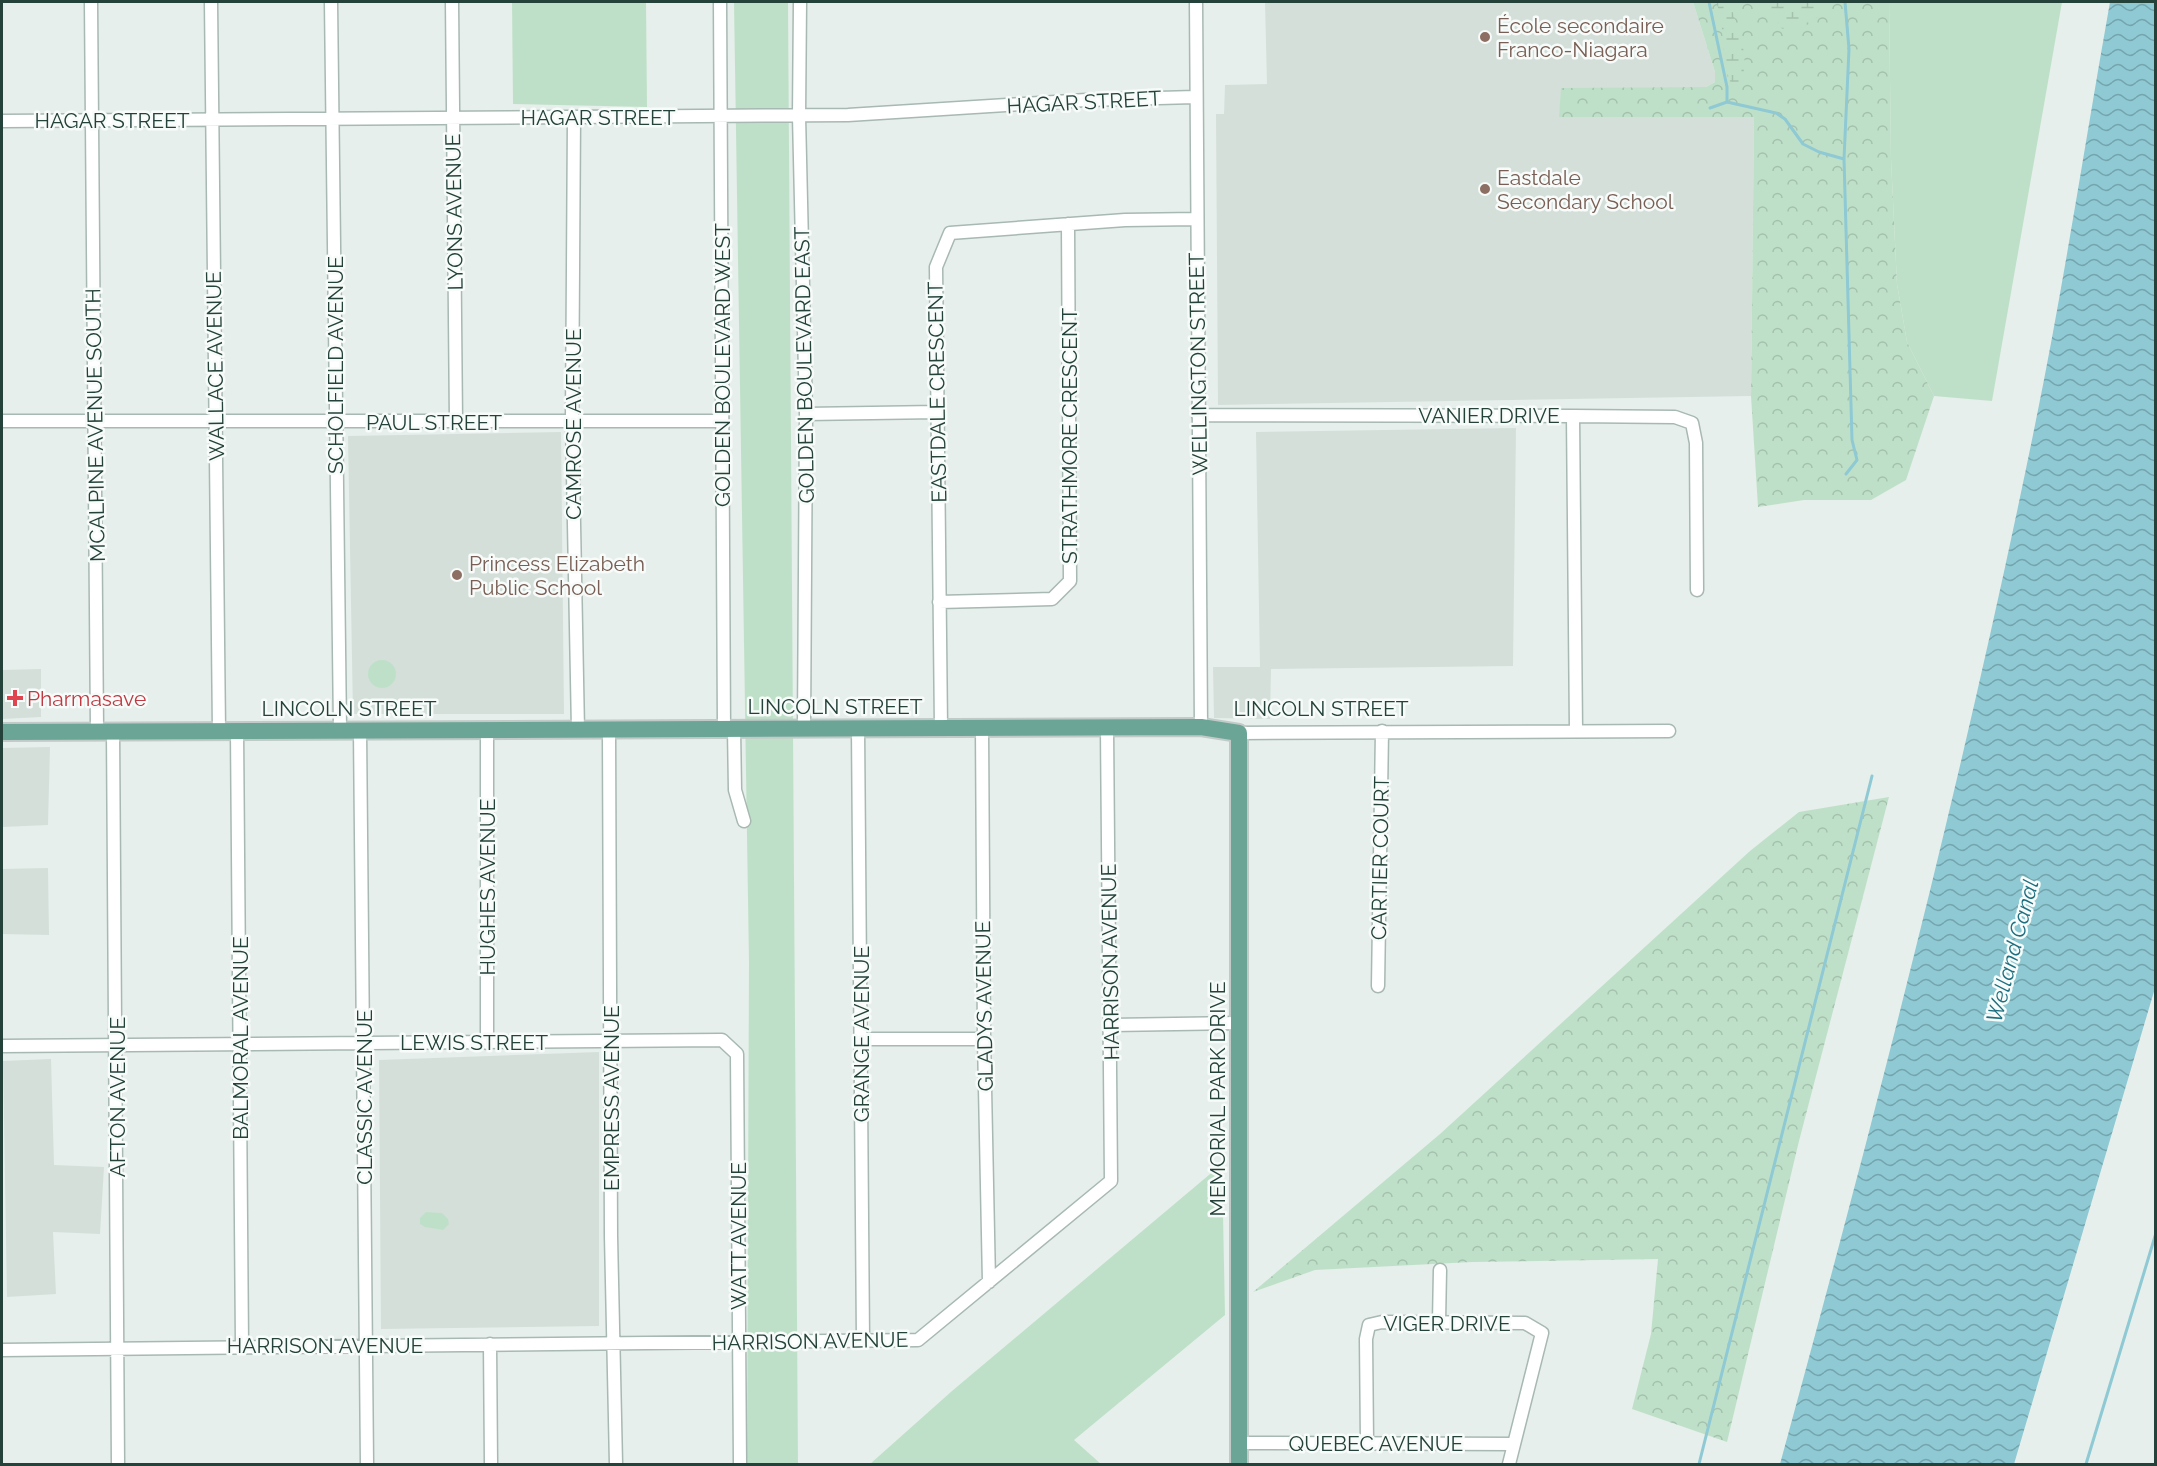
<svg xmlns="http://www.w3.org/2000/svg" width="2157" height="1466" viewBox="0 0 2157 1466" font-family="Raleway,sans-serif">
<defs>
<pattern id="forest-crowns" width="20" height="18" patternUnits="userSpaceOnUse" patternTransform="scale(1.5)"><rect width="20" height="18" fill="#bfe0c8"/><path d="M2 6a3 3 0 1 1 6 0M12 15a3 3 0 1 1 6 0" fill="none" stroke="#a4c1ad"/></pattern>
<pattern id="wetland-marsh" width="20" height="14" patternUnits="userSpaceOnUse" patternTransform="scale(1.5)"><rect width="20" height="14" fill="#bfe0c8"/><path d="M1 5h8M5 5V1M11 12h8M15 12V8" fill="none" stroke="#a4c1ad"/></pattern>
<pattern id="water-waves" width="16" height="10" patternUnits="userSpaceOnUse" patternTransform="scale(1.5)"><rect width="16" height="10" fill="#8ec9d4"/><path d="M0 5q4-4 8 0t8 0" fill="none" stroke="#74a5ad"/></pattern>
</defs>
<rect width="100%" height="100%" fill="#e6efeb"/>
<path fill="#d4dfda" d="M 1265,2 L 1693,2 L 1715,72 L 1715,82 L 1706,87 L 1559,117 L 1754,117 L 1751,396 L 1218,405 L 1216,114 L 1224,114 L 1225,85 L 1267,84 Z
M 1516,428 L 1513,666 L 1271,669 L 1270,719 L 1214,718 L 1213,667 L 1260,667 L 1256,432 Z
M 561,432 L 564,714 L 353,714 L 348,436 Z
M 41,669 L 41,717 L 2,719 L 2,670 Z
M 50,747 L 48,825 L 2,827 L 2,748 Z
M 48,868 L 49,935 L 2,934 L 2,869 Z
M 599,1052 L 599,1326 L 381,1329 L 379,1060 Z
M 51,1059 L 54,1165 L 104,1167 L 100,1234 L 53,1232 L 56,1294 L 7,1297 L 3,1061 Z"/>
<path fill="#bfe0c8" d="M 512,2 L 646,2 L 647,107 L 513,104 Z
M 734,2 L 788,2 L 798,1464 L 747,1464 L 749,963 Z
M 1889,2 L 2062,2 L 1992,401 L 1934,396 L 1907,342 L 1897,284 L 1891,159 Z
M368 674a14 14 0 1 1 28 0a14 14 0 1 1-28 0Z
M 1222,1164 L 1225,1315 L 1074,1440 L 1101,1464 L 870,1464 L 952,1391 Z
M 426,1212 L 442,1213 L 448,1219 L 449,1224 L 443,1230 L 425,1227 L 420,1224 L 420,1218 Z"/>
<path fill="url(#forest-crowns)" d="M 1693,2 L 1889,2 L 1891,159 L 1897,284 L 1907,342 L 1934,396 L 1906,480 L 1871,500 L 1804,500 L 1758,507 L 1751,396 L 1754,117 L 1559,117 L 1561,88 L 1706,87 L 1715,82 L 1715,72 Z
M 1889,797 L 1799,1141 L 1727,1442 L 1632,1409 L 1651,1334 L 1658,1259 L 1472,1262 L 1315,1270 L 1253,1292 L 1440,1134 L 1750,851 L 1799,812 Z"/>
<path fill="url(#wetland-marsh)" d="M 1716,2 L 1730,2 C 1737,32 1753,56 1739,87 L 1733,87 C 1719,60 1727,29 1716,2 Z
M 1768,2 L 1823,2 L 1815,21 L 1792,32 L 1781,28 Z"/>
<path fill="url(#water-waves)" d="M 2110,2 L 2156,2 L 2155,988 L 2014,1464 L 1780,1464 C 1874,1121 1964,774 2035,425 C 2064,284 2085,142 2110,2 Z"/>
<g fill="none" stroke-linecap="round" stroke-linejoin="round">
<path stroke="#8ec9d4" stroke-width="3" d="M 1709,2 L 1727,87 L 1727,102
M 1845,2 L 1849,49 L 1844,159 L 1852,440 L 1857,460 L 1846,474
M 1710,108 L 1727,102 L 1776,113 L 1785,119 L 1803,144 L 1819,152 L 1844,159
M 1699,1464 L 1872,776
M 2086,1464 L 2156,1233"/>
<g stroke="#a8b8b2" stroke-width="15">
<path id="minor" d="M 91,2 L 97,730
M 211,2 L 219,731
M 331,2 L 340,729
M 452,2 L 456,422
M 720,2 L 724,729
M 800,2 L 799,116 L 806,414 L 804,728
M 1196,2 L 1201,727
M 574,117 L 572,421 L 578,730
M 2,121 L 848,115 L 1086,100 L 1195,97
M 806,414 L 937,412
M 1198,415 L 1573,416 L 1576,730
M 1573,416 L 1675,417 L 1692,423 L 1696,443 L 1697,590
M 2,421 L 722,421
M 939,602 L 1052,599 L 1070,581 L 1068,224
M 858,728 L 863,1340
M 941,728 L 936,267 L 950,233 L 1125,220 L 1196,219
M 734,729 L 735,790 L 744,821
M 982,729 L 984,1039 L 989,1282
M 113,730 L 118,1464
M 237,730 L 242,1345
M 360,730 L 367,1464
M 609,731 L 611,1236 L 616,1464
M 487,732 L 487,1043
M 1239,733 L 1669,731
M 1378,986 L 1382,731
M 1111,1025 L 1239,1023
M 861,1039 L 984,1039
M 2,1046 L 722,1040 L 737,1054 L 740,1464
M 1439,1322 L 1440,1270
M 490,1344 L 491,1464
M 2,1350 L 918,1340 L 1111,1181 L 1107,729
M 1239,1443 L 1514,1444
M 1367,1443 L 1366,1339 L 1369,1325 L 1382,1322 L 1525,1323 L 1542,1333 L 1509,1464"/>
</g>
<g stroke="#c2cac8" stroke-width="20">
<path id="major" d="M 2,732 L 1201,727 L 1239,733 L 1239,1464"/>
</g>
<use href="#minor" stroke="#fff" stroke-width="12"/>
<use href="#major" stroke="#6aa596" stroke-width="16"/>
</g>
<g fill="#8d6e63" stroke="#f7fbf9" stroke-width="2">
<circle cx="1485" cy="37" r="6"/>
<circle cx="1485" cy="189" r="6"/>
<circle cx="457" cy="575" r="6"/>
</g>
<path fill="#e0444e" stroke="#f7fbf9" stroke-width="2" d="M12 689h6v6h6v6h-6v6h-6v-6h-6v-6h6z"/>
<g text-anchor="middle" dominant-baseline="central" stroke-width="5" stroke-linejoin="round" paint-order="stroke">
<g font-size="21" fill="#785e54" stroke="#f7fbf9" text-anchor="start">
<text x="1497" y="25">École secondaire<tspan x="1497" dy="24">Franco-Niagara</tspan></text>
<text x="1497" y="177">Eastdale<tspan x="1497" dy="24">Secondary School</tspan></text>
<text x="469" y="563">Princess Elizabeth<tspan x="469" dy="24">Public School</tspan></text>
</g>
<g font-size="21" fill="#24423a" stroke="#f7fbf9">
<text transform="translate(1084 102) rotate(-3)">HAGAR STREET</text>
<text x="598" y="117">HAGAR STREET</text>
<text x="112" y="120">HAGAR STREET</text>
<text transform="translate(454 212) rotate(-91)">LYONS AVENUE</text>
<text transform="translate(1198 364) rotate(-91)">WELLINGTON STREET</text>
<text transform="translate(335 365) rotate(-90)">SCHOLFIELD AVENUE</text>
<text transform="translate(722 365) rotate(-90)">GOLDEN BOULEVARD WEST</text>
<text transform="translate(804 365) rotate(-91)">GOLDEN BOULEVARD EAST</text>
<text transform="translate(215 366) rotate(-91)">WALLACE AVENUE</text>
<text transform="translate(937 392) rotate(-91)">EASTDALE CRESCENT</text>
<text x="1489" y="415">VANIER DRIVE</text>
<text x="434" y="422">PAUL STREET</text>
<text transform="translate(573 424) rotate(-90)">CAMROSE AVENUE</text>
<text transform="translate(95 425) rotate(-91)">MCALPINE AVENUE SOUTH</text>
<text transform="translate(1069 436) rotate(-90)">STRATHMORE CRESCENT</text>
<text x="835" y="706">LINCOLN STREET</text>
<text x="349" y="708">LINCOLN STREET</text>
<text x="1321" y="708">LINCOLN STREET</text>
<text transform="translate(1380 858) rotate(-89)">CARTIER COURT</text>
<text transform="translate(487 887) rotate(-90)">HUGHES AVENUE</text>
<text transform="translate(1110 962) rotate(-91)">HARRISON AVENUE</text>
<text transform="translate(984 1006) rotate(-91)">GLADYS AVENUE</text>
<text transform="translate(861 1034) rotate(-90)">GRANGE AVENUE</text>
<text transform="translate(240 1038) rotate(-90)">BALMORAL AVENUE</text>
<text x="474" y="1042">LEWIS STREET</text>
<text transform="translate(117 1097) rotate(-90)">AFTON AVENUE</text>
<text transform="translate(364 1097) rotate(-90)">CLASSIC AVENUE</text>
<text transform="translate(611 1098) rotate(-90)">EMPRESS AVENUE</text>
<text transform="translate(1217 1099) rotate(-90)">MEMORIAL PARK DRIVE</text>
<text transform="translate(738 1236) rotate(-90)">WATT AVENUE</text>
<text x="1447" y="1323">VIGER DRIVE</text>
<text transform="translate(810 1341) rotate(-1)">HARRISON AVENUE</text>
<text x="325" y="1345">HARRISON AVENUE</text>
<text x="1376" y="1443">QUEBEC AVENUE</text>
</g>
<g font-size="21" fill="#be3a42" stroke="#f7fbf9" text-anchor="start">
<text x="27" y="698">Pharmasave</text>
</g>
<g font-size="22" font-style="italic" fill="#1c6f80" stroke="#f7fbf9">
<text transform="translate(2012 951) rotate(-75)">Welland Canal</text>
</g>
</g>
<rect width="2157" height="1466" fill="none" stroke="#24423a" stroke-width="6"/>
</svg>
